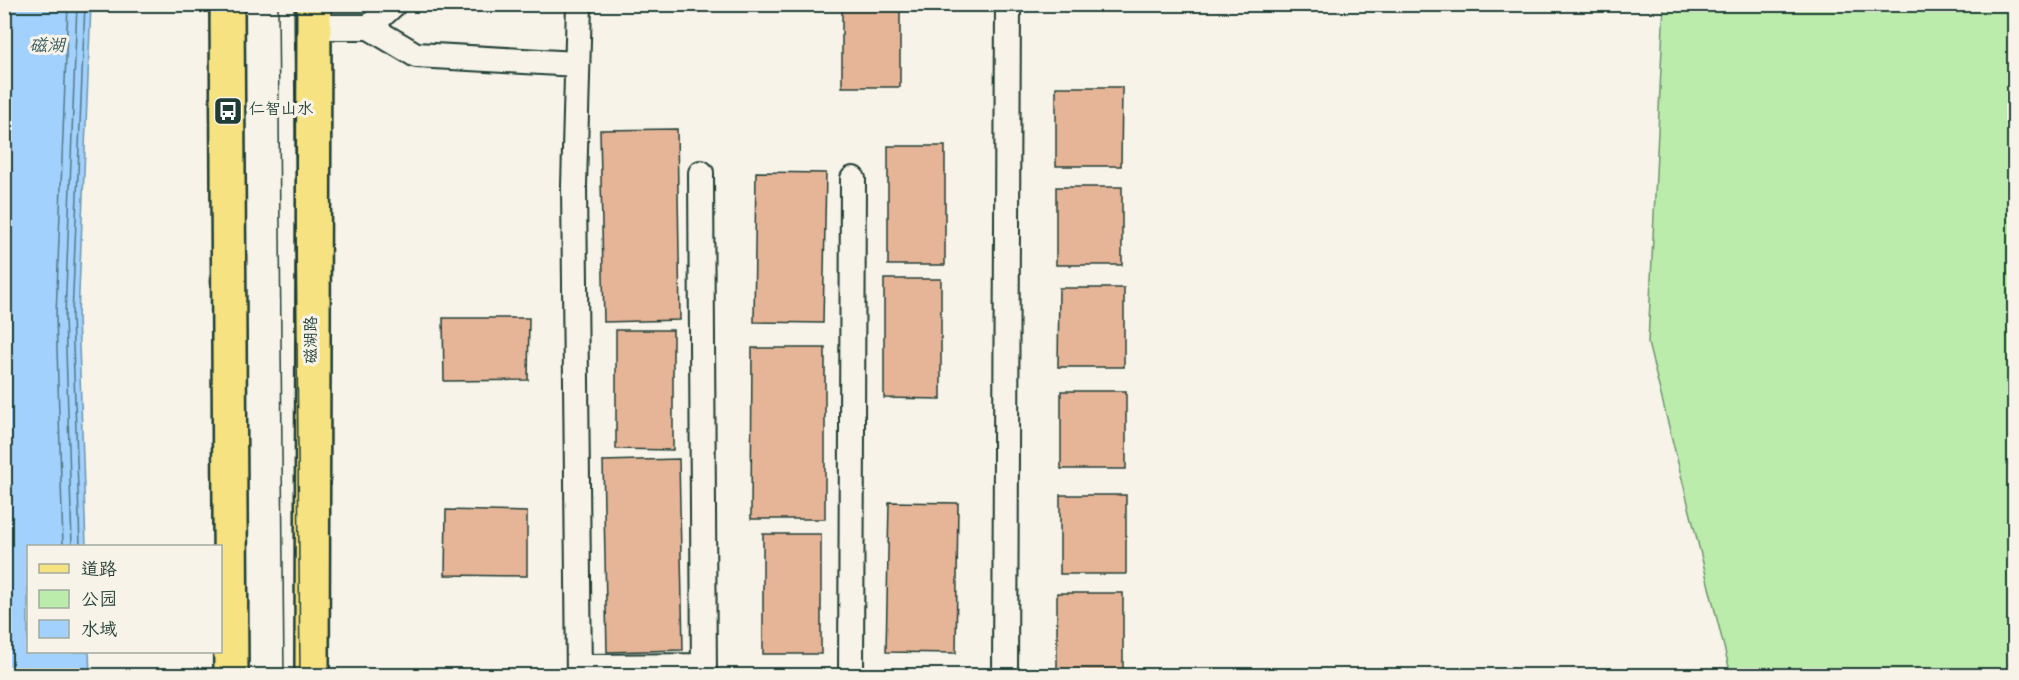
<svg xmlns="http://www.w3.org/2000/svg" width="2019" height="680" viewBox="0 0 2019 680" font-family="'Gochi Hand','LXGW WenKai TC',sans-serif">
<rect width="100%" height="100%" fill="#f7f3e8"/>
<filter id="ink" filterUnits="userSpaceOnUse"><feTurbulence type="fractalNoise" baseFrequency=".0167" numOctaves="2"/><feDisplacementMap in="SourceGraphic" scale="12" xChannelSelector="R" yChannelSelector="G"/><feConvolveMatrix kernelMatrix="1 2 1 2 8 2 1 2 1" color-interpolation-filters="sRGB"/></filter>
<g filter="url(#ink)">
<path fill="#bcecab" stroke="#6e9470" stroke-width="1.5" d="M 1664,5 L 2014,5 L 2014,675 L 1731,675 L 1648,343 Z"/>
<path fill="#a2d1fe" stroke="#6e96ad" stroke-width="1.5" d="M 4,5 L 91,5 L 78,316 L 86,546 L 28,546 L 28,652 L 89,652 L 90,675 L 5,675 Z"/>
<g fill="none" stroke-linecap="round" stroke-linejoin="round">
<path stroke="#537885" stroke-width="1.5" d="M 63,546 L 56,316 L 68,4
M 72,546 L 65,316 L 77,4
M 80,546 L 72,316 L 85,4"/>
</g>
<path fill="#e6b598" stroke="#1f3d34" stroke-width="1.5" d="M 842,4 L 900,4 L 900,87 L 842,87 Z
M 1056,87 L 1122,87 L 1121,166 L 1056,166 Z
M 677,129 L 680,320 L 604,322 L 600,130 Z
M 888,146 L 945,146 L 945,265 L 888,265 Z
M 756,172 L 826,173 L 823,323 L 754,322 Z
M 1056,187 L 1122,187 L 1122,265 L 1056,265 Z
M 884,279 L 941,279 L 941,399 L 884,398 Z
M 1059,288 L 1124,288 L 1124,367 L 1058,367 Z
M 443,318 L 529,318 L 528,380 L 444,381 Z
M 616,330 L 673,330 L 673,450 L 616,449 Z
M 752,348 L 825,348 L 825,519 L 751,519 Z
M 1061,391 L 1126,391 L 1126,469 L 1061,469 Z
M 679,459 L 683,650 L 607,652 L 603,461 Z
M 1060,495 L 1126,495 L 1126,574 L 1060,574 Z
M 889,502 L 958,503 L 956,653 L 886,652 Z
M 446,510 L 527,512 L 527,576 L 445,575 Z
M 763,534 L 821,534 L 821,654 L 763,654 Z
M 1057,593 L 1123,593 L 1123,672 L 1057,672 Z
M 449,674 L 492,674 L 492,676 L 449,676 Z"/>
<g fill="none" stroke-linecap="round" stroke-linejoin="round">
<g stroke="#1f3d34" stroke-width="28">
<path id="street" d="M 315,27 L 369,27 L 416,55 L 577,64
M 369,27 L 394,4
M 701,173 L 704,676
M 579,667 L 704,666
M 579,676 L 574,186 L 579,4
M 851,676 L 853,179
M 1005,676 L 1008,4"/>
</g>
<g stroke="#1f3d34" stroke-width="38">
<path id="primary" d="M 227,4 L 231,676
M 312,676 L 314,4"/>
</g>
<use href="#street" stroke="#f7f3e8" stroke-width="24"/>
<use href="#primary" stroke="#f7e281" stroke-width="33"/>
<path stroke="#1f3d34" stroke-width="1.5" d="M 278,4 L 284,676
M 294,4 L 300,676"/>
</g>
</g>
<defs>
<g id="bus-square" transform="scale(1.5)"><rect x="-9" y="-9" width="18" height="18" rx="4" fill="#1f3d34" stroke="#f7f3e8"/><path d="M-5-6H5V4H4V6H2V4H-2V6H-4V4H-5ZM-3.5-4V0h7V-4ZM-3.5 1.2v1.5H-2V1.2ZM2 1.2v1.5H3.5V1.2Z" fill="#fff"/></g>
</defs>
<g fill-rule="evenodd">
<use href="#bus-square" x="228" y="111"/>
</g>
<g text-anchor="middle" dominant-baseline="central" stroke-width="6" stroke-linejoin="round" paint-order="stroke">
<g font-size="16" fill="#1f3d34" stroke="#f7f3e8" text-anchor="start">
<text x="249" y="111">仁智山水</text>
</g>
<g font-size="16" fill="#1f3d34" stroke="#f7f3e8">
<text transform="translate(313 340) rotate(-90)">磁湖路</text>
</g>
<g font-size="18" font-style="italic" fill="#395b5c" stroke="#f7f3e8">
<text x="47" y="47">磁湖</text>
</g>
</g>
<rect width="2019" height="680" fill="none" stroke="#f7f3e8" stroke-width="24"/>
<rect x="12" y="12" width="1995" height="656" fill="none" stroke="#1f3d34" stroke-width="2" filter="url(#ink)"/>
<rect x="27" y="545" width="195" height="108" fill="#f7f3e8" stroke="#a1aaa0" stroke-width="1.5"/>
<rect x="39" y="564" width="30" height="9" fill="#f7e281" stroke="#a1aaa0" stroke-width="1.5"/>
<text x="81" y="575" font-size="18" fill="#1f3d34">道路</text>
<rect x="39" y="590" width="30" height="18" fill="#bcecab" stroke="#a1aaa0" stroke-width="1.5"/>
<text x="81" y="605" font-size="18" fill="#1f3d34">公园</text>
<rect x="39" y="620" width="30" height="18" fill="#a2d1fe" stroke="#a1aaa0" stroke-width="1.5"/>
<text x="81" y="635" font-size="18" fill="#1f3d34">水域</text>
</svg>
